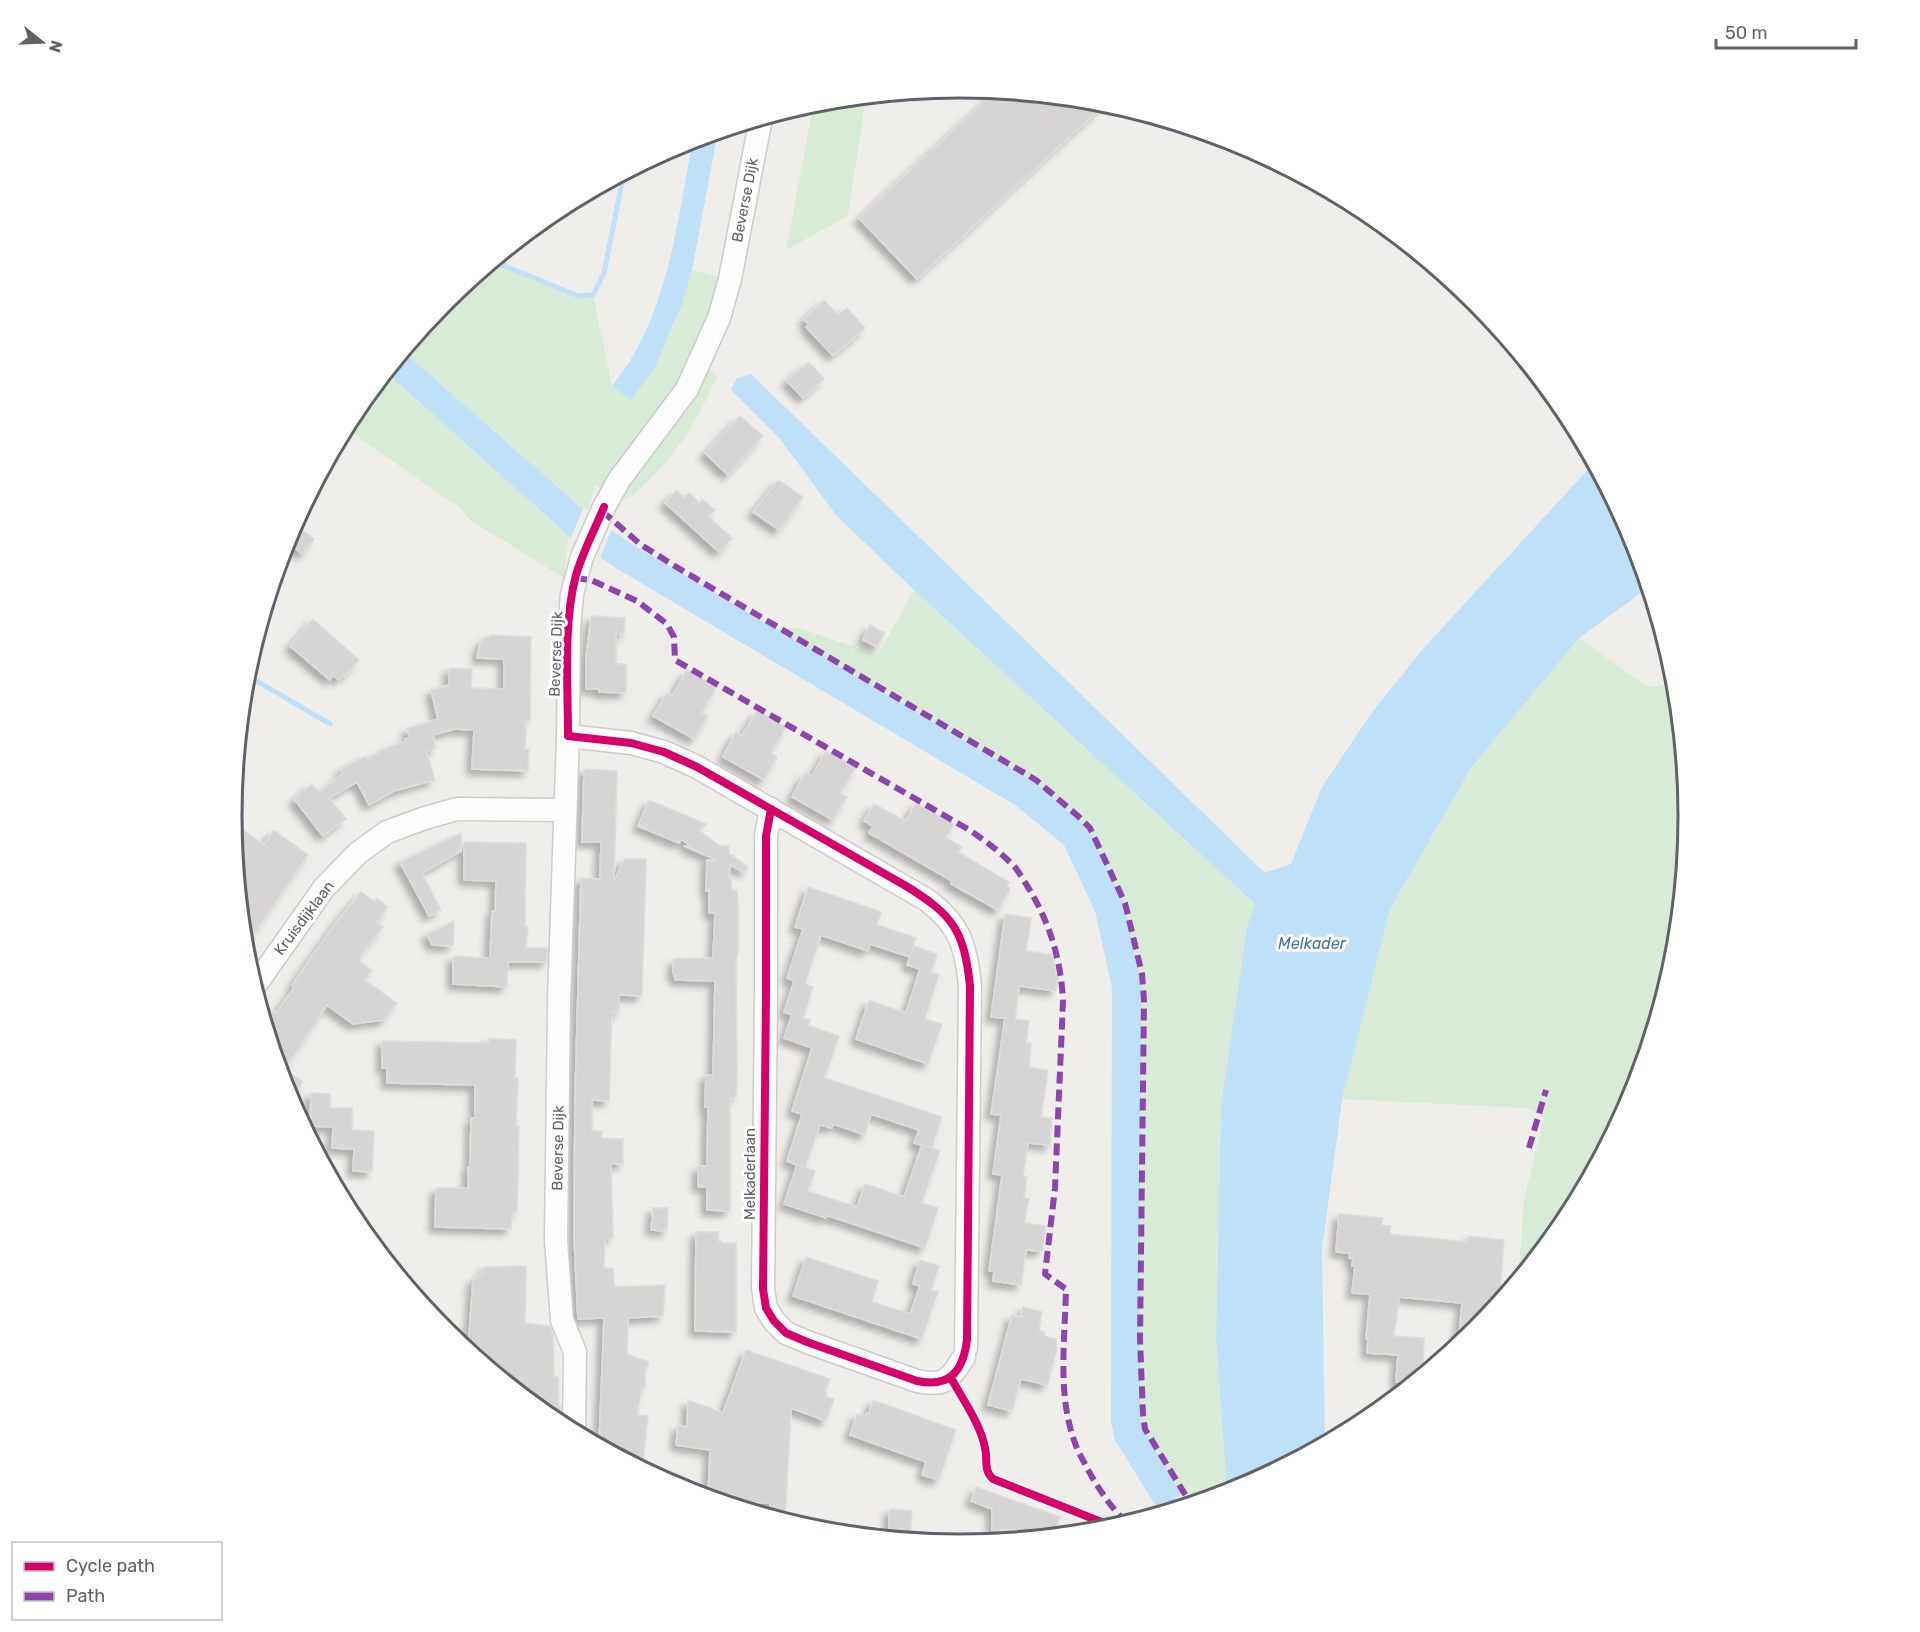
<svg xmlns="http://www.w3.org/2000/svg" width="1920" height="1632" viewBox="0 0 1920 1632" font-family="Rubik,sans-serif">
<defs>
<filter id="shadow"><feDropShadow dx="-5.5" dy="5.5" stdDeviation="3" flood-color="#0004"/></filter>
</defs>
<rect width="100%" height="100%" fill="#efeeea"/>
<path fill="#d8ebd6" d="M 866,96 L 848,216 L 786,250 L 814,102 Z
M 493,261 L 577,296 L 593,295 L 612,386 L 621,392 L 671,333 L 682,305 L 692,270 L 724,278 L 697,355 L 717,377 C 698,418 681,449 648,481 C 640,489 630,500 618,500 L 595,485 L 587,513 L 403,351 L 445,300 Z
M 386,372 L 569,536 L 564,578 L 470,520 L 460,508 L 345,428 L 354,411 Z
M 914,590 L 1255,904 L 1247,927 L 1221,1105 L 1216,1338 L 1227,1493 L 1189,1505 L 1143,1429 L 1140,1419 L 1141,985 L 1087,827 L 775,629 L 799,628 L 878,655 Z
M 1579,638 L 1646,686 L 1676,686 L 1689,816 L 1675,959 L 1633,1095 L 1566,1221 L 1518,1280 L 1524,1200 L 1544,1117 L 1528,1108 L 1342,1099 L 1390,909 L 1471,768 Z"/>
<path fill="#bfe0f9" d="M 718,131 L 692,270 L 682,305 L 654,369 L 631,400 L 612,386 C 619,376 627,366 633,356 C 671,290 679,212 693,139 Z
M 403,351 L 587,513 L 632,544 L 1032,781 L 1087,827 L 1123,902 L 1141,985 L 1140,1419 L 1143,1429 L 1181,1494 L 1159,1511 L 1115,1440 L 1111,1422 L 1112,988 L 1095,911 L 1064,845 L 1015,805 L 616,568 L 569,536 L 386,372 Z
M 751,374 L 1265,873 L 1291,864 L 1322,787 L 1370,715 L 1422,650 L 1594,463 L 1634,537 L 1649,587 L 1579,638 L 1471,768 L 1390,909 L 1342,1099 L 1322,1250 L 1325,1444 L 1239,1490 L 1227,1493 L 1216,1338 L 1221,1105 L 1247,927 L 1255,904 L 914,590 L 836,515 L 780,439 L 731,390 L 737,378 Z"/>
<path fill="#efeeea" d="M 584,507 L 613,527 L 599,560 L 570,540 Z"/>
<g fill="none" stroke-linecap="round" stroke-linejoin="round">
<path stroke="#bfe0f9" stroke-width="5" d="M 493,261 L 578,296 L 593,295 L 604,273 L 624,173
M 245,674 L 330,724"/>
</g>
<path fill="#d6d5d3" stroke="#deddd9" stroke-width="1.5" filter="url(#shadow)" d="M 996,91 L 1107,102 L 917,279 L 859,218 Z
M 824,300 L 838,315 L 847,308 L 865,328 L 833,356 L 806,327 L 809,325 L 804,319 Z
M 809,362 L 824,379 L 803,398 L 787,381 Z
M 740,416 L 763,436 L 728,475 L 705,453 Z
M 778,480 L 803,497 L 779,530 L 753,512 Z
M 677,490 L 684,498 L 689,493 L 700,503 L 702,499 L 715,510 L 709,517 L 732,538 L 719,552 L 665,503 Z
M 294,524 L 314,539 L 303,554 L 285,541 Z
M 591,616 L 625,618 L 624,634 L 616,633 L 616,664 L 626,664 L 626,693 L 599,692 L 599,689 L 586,689 L 586,658 Z
M 313,619 L 359,660 L 345,676 L 344,674 L 339,680 L 333,675 L 330,680 L 290,646 Z
M 870,625 L 885,633 L 877,647 L 863,640 Z
M 492,635 L 531,637 L 530,721 L 526,721 L 525,749 L 529,749 L 528,771 L 472,769 L 474,730 L 455,729 L 433,735 L 436,748 L 426,751 L 435,780 L 394,791 L 369,805 L 357,782 L 329,798 L 346,819 L 323,836 L 294,799 L 312,784 L 319,793 L 343,773 L 341,769 L 365,756 L 366,759 L 391,746 L 406,742 L 405,739 L 410,738 L 407,729 L 438,719 L 431,690 L 449,685 L 449,668 L 472,669 L 471,688 L 504,689 L 504,659 L 477,658 L 480,644 L 484,639 Z
M 687,670 L 716,687 L 702,713 L 708,716 L 694,739 L 653,716 L 667,693 L 672,696 Z
M 757,711 L 786,727 L 771,753 L 777,757 L 764,780 L 723,757 L 736,732 L 742,736 Z
M 826,751 L 856,767 L 841,793 L 847,797 L 833,820 L 792,797 L 805,773 L 812,776 Z
M 584,769 L 617,771 L 614,882 L 624,859 L 646,859 L 642,996 L 619,995 L 619,1013 L 612,1012 L 609,1101 L 592,1100 L 592,1131 L 602,1131 L 602,1138 L 623,1139 L 623,1164 L 611,1164 L 613,1238 L 605,1238 L 604,1268 L 613,1268 L 614,1287 L 665,1285 L 663,1316 L 628,1318 L 627,1354 L 649,1362 L 645,1372 L 645,1388 L 642,1388 L 637,1415 L 648,1416 L 642,1469 L 599,1446 L 604,1318 L 578,1319 L 574,1237 L 575,1099 L 581,878 L 600,879 L 601,842 L 582,842 Z
M 649,800 L 706,824 L 700,831 L 720,846 L 729,846 L 729,853 L 748,867 L 745,872 L 730,865 L 729,878 L 731,877 L 732,890 L 737,890 L 738,906 L 738,951 L 736,964 L 737,1082 L 736,1098 L 730,1098 L 730,1211 L 707,1210 L 707,1187 L 698,1187 L 698,1166 L 707,1166 L 708,1107 L 705,1107 L 706,1075 L 713,1075 L 715,981 L 676,980 L 673,973 L 674,959 L 713,958 L 715,913 L 709,913 L 709,890 L 706,891 L 707,860 L 717,860 L 684,846 L 691,846 L 681,839 L 679,843 L 638,826 Z
M 916,803 L 954,824 L 946,838 L 962,847 L 958,852 L 1009,882 L 1007,886 L 1010,889 L 998,910 L 951,884 L 952,881 L 869,833 L 873,826 L 864,821 L 874,804 L 906,821 Z
M 232,822 L 264,845 L 274,830 L 308,855 L 244,948 Z
M 461,833 L 461,851 L 422,873 L 441,910 L 429,916 L 400,862 Z
M 464,842 L 526,843 L 525,898 L 525,927 L 528,927 L 526,948 L 547,948 L 547,962 L 508,962 L 507,987 L 453,984 L 453,956 L 490,958 L 492,911 L 495,911 L 496,881 L 464,880 Z
M 808,887 L 881,912 L 877,925 L 916,938 L 910,957 L 870,944 L 868,951 L 821,935 L 805,984 L 813,987 L 803,1018 L 810,1020 L 808,1025 L 839,1036 L 825,1078 L 942,1117 L 932,1148 L 914,1143 L 919,1130 L 871,1114 L 865,1135 L 833,1124 L 832,1128 L 820,1125 L 805,1168 L 787,1161 L 802,1114 L 792,1111 L 812,1048 L 784,1038 L 792,1015 L 784,1012 L 794,981 L 787,978 L 803,929 L 795,927 Z
M 361,892 L 374,901 L 377,898 L 388,907 L 376,922 L 383,927 L 363,952 L 364,953 L 359,961 L 372,970 L 365,980 L 397,1003 L 384,1020 L 353,1024 L 327,1005 L 285,1069 L 303,1082 L 290,1101 L 265,1023 L 273,1011 L 276,1013 L 294,988 L 292,986 L 310,959 L 338,920 Z
M 1005,914 L 1031,918 L 1026,951 L 1053,955 L 1056,976 L 1059,976 L 1055,991 L 1019,986 L 1015,1019 L 1029,1021 L 1026,1043 L 1031,1043 L 1029,1067 L 1048,1070 L 1041,1117 L 1052,1118 L 1050,1145 L 1028,1143 L 1023,1177 L 1027,1177 L 1024,1198 L 1029,1199 L 1024,1223 L 1046,1226 L 1042,1251 L 1026,1250 L 1021,1285 L 993,1281 L 994,1271 L 989,1271 L 1002,1175 L 993,1174 L 1001,1115 L 991,1114 L 1005,1018 L 991,1017 Z
M 454,921 L 453,946 L 432,945 L 427,934 Z
M 914,946 L 937,954 L 931,972 L 939,975 L 925,1019 L 942,1024 L 928,1064 L 856,1039 L 869,1000 L 906,1013 L 920,969 L 907,965 Z
M 489,1039 L 516,1040 L 515,1078 L 518,1078 L 516,1126 L 519,1126 L 517,1212 L 512,1212 L 511,1229 L 435,1227 L 436,1188 L 468,1188 L 468,1167 L 470,1167 L 471,1118 L 475,1118 L 475,1085 L 387,1083 L 387,1068 L 382,1068 L 382,1041 L 489,1043 Z
M 311,1093 L 330,1094 L 330,1108 L 352,1108 L 352,1130 L 374,1131 L 372,1172 L 353,1171 L 354,1149 L 332,1148 L 333,1127 L 310,1126 Z
M 922,1145 L 940,1151 L 922,1203 L 938,1208 L 925,1248 L 826,1215 L 826,1218 L 784,1204 L 797,1165 L 815,1171 L 808,1191 L 857,1207 L 865,1184 L 904,1197 Z
M 653,1208 L 668,1208 L 667,1231 L 651,1230 Z
M 1339,1214 L 1383,1218 L 1382,1225 L 1391,1226 L 1390,1234 L 1467,1242 L 1468,1236 L 1504,1240 L 1499,1303 L 1469,1337 L 1459,1336 L 1462,1303 L 1399,1297 L 1394,1336 L 1424,1338 L 1423,1374 L 1399,1394 L 1400,1382 L 1396,1382 L 1398,1355 L 1367,1353 L 1368,1339 L 1366,1339 L 1370,1294 L 1352,1293 L 1355,1266 L 1352,1266 L 1353,1259 L 1349,1258 L 1350,1253 L 1336,1252 Z
M 696,1232 L 718,1232 L 718,1241 L 722,1241 L 722,1243 L 736,1243 L 736,1332 L 695,1331 Z
M 806,1257 L 878,1281 L 872,1302 L 910,1314 L 920,1286 L 913,1284 L 920,1260 L 939,1266 L 931,1290 L 938,1292 L 922,1339 L 793,1296 Z
M 526,1266 L 525,1323 L 550,1326 L 553,1334 L 554,1377 L 558,1377 L 559,1406 L 561,1406 L 561,1425 L 536,1406 L 538,1406 L 539,1393 L 519,1393 L 468,1351 L 473,1280 L 484,1272 L 484,1267 Z
M 1023,1307 L 1042,1312 L 1039,1330 L 1045,1332 L 1044,1336 L 1056,1339 L 1057,1349 L 1047,1385 L 1021,1379 L 1012,1411 L 988,1405 L 1012,1315 L 1021,1317 Z
M 746,1350 L 830,1379 L 825,1392 L 827,1393 L 826,1397 L 834,1399 L 826,1421 L 791,1408 L 785,1521 L 769,1516 L 770,1503 L 723,1502 L 708,1498 L 710,1450 L 676,1445 L 678,1425 L 687,1427 L 688,1400 L 723,1413 Z
M 873,1400 L 956,1430 L 939,1480 L 922,1475 L 926,1462 L 850,1435 L 857,1414 L 865,1416 L 867,1413 L 869,1414 Z
M 976,1487 L 1060,1517 L 1053,1536 L 1017,1539 L 1018,1531 L 992,1530 L 992,1509 L 971,1501 Z
M 890,1509 L 912,1511 L 910,1540 L 888,1538 Z"/>
<g fill="none" stroke-linecap="round" stroke-linejoin="round">
<g stroke="#cbcccc" stroke-width="25">
<path id="minor" d="M 568,736 L 631,743 L 664,752 L 697,767 L 927,900 C 960,925 966,946 970,986 L 966,1348
M 771,809 L 766,836 L 766,993 L 763,1289 L 766,1308 L 774,1321 L 786,1333 L 807,1342 L 917,1381 C 946,1387 949,1380 964,1357
M 254,987 L 324,888 L 358,853 L 387,832 L 425,818 L 457,809 L 565,810
M 574,1432 L 575,1352 L 562,1320 L 556,1241 L 559,1001 L 568,736 L 569,630 L 572,594 L 582,557 L 604,507 L 619,480 L 687,389 L 719,318 L 730,279 L 761,118"/>
</g>
<use href="#minor" stroke="#fdfcfc" stroke-width="22"/>
<path stroke="#8e44ad" stroke-width="6" stroke-dasharray="12 6" stroke-linecap="butt" d="M 602,511 L 640,544 L 673,565 L 1036,780 L 1078,816 L 1090,828 L 1125,903 L 1142,974 L 1144,1000 L 1140,1339 L 1143,1415 L 1145,1429 L 1186,1496 L 1185,1506
M 575,578 L 591,580 L 637,601 L 667,624 L 674,637 L 675,660 L 966,828 C 983,839 998,850 1013,865 C 1018,870 1022,878 1026,884 C 1049,920 1061,959 1063,1001 L 1055,1188 L 1045,1274 L 1066,1289 C 1065,1339 1057,1395 1075,1443 C 1078,1452 1083,1460 1087,1468 C 1098,1488 1111,1508 1127,1523
M 1529,1148 L 1546,1090"/>
<g stroke="#fff" stroke-width="11">
<path id="cycleway" d="M 604,507 C 595,529 583,551 576,575 C 563,623 568,686 568,736 L 631,743 L 664,752 L 697,767 L 906,886 C 953,915 964,930 970,986 L 967,1340 C 963,1371 950,1388 917,1381 L 807,1342 L 786,1333 L 774,1321 L 766,1308 L 763,1289 L 766,993 L 766,836 L 771,809
M 951,1378 C 962,1398 981,1425 985,1448 C 988,1460 983,1470 993,1479 L 1114,1527"/>
</g>
<use href="#cycleway" stroke="#d6006c" stroke-width="8"/>
</g>
<g text-anchor="middle" dominant-baseline="central" stroke-width="6" stroke-linejoin="round" paint-order="stroke">
<g font-size="15" fill="#5f6368" stroke="#fff">
<text transform="translate(745 200) rotate(-79)">Beverse Dijk</text>
<text transform="translate(556 654) rotate(-88)">Beverse Dijk</text>
<text transform="translate(304 918) rotate(-53)">Kruisdijklaan</text>
<text transform="translate(558 1148) rotate(-89)">Beverse Dijk</text>
<text transform="translate(750 1174) rotate(-90)">Melkaderlaan</text>
</g>
<g font-size="16" font-style="italic" fill="#4174aa" stroke="#fff">
<text x="1312" y="943">Melkader</text>
</g>
</g>
<path d="M0 0H1920V1632H0ZM242 816a718 718 0 1 1 1436 0a718 718 0 1 1-1436 0Z" fill="#fff" fill-rule="evenodd"/>
<path fill="none" stroke="#5f6368" stroke-width="3" d="M242 816a718 718 0 1 1 1436 0a718 718 0 1 1-1436 0Z"/>
<rect x="12" y="1542" width="210" height="78" fill="#ffffff" stroke="#bfc1c3" stroke-width="1.5"/>
<rect x="24" y="1562" width="30" height="9" fill="#d6006c" stroke="#bfc1c3" stroke-width="1.5"/>
<text x="66" y="1572" font-size="18" fill="#5f6368">Cycle path</text>
<rect x="24" y="1592" width="30" height="9" fill="#8e44ad" stroke="#bfc1c3" stroke-width="1.5"/>
<text x="66" y="1602" font-size="18" fill="#5f6368">Path</text>
<g transform="translate(42 42) rotate(108)" stroke="#ffffff" stroke-width="4.5" paint-order="stroke">
<path d="M0-4.5L10 22L0 15L-10 22Z" fill="#5f6368"/>
<text y="-9" font-size="16" font-weight="bold" text-anchor="middle" fill="#5f6368">N</text>
</g>
<path d="M1716 39v9h140v-9" fill="none" stroke="#5f6368" stroke-width="3"/>
<text x="1725" y="39" font-size="18" fill="#5f6368" stroke="#ffffff" stroke-width="4.5" paint-order="stroke">50 m</text>
</svg>
